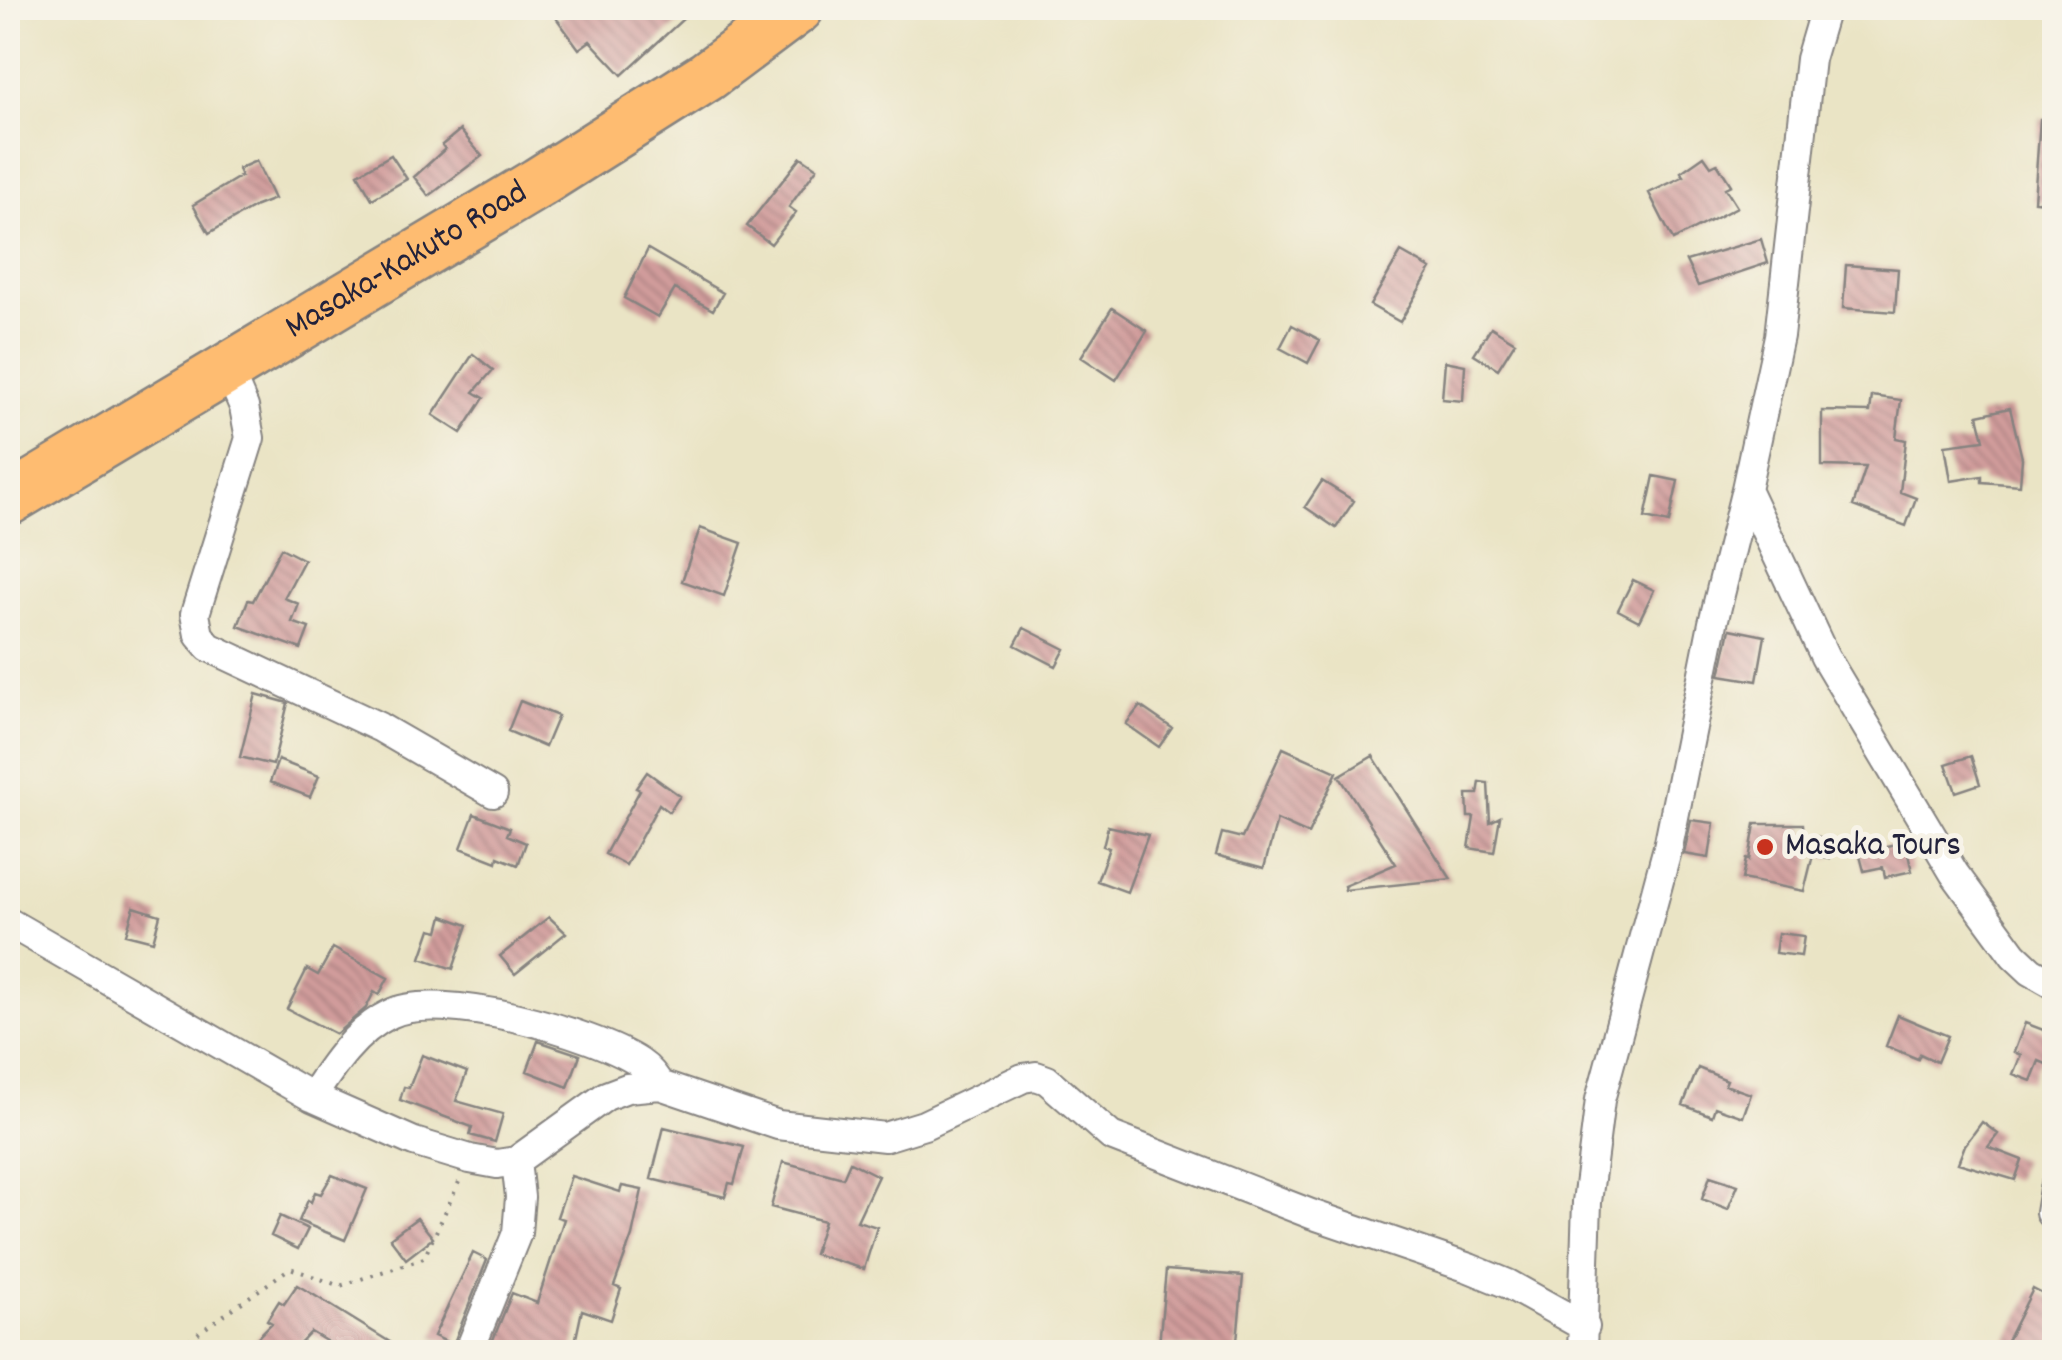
<svg xmlns="http://www.w3.org/2000/svg" width="2062" height="1360" viewBox="0 0 2062 1360" font-family="Dekko,sans-serif">
<defs>
<pattern id="building-back-hatch" width="6" height="6" patternUnits="userSpaceOnUse" patternTransform="scale(2.5)"><rect width="6" height="6" fill="#d19c9b"/><path d="M-1 5l2 2M0 0l6 6M5-1l2 2" fill="none" stroke="#a97f80"/></pattern>
</defs>
<rect width="100%" height="100%" fill="#f7f3e8"/>
<filter id="ink" filterUnits="userSpaceOnUse"><feTurbulence type="fractalNoise" baseFrequency=".01" numOctaves="2"/><feDisplacementMap in="SourceGraphic" scale="20" xChannelSelector="R" yChannelSelector="G"/><feConvolveMatrix kernelMatrix="1 2 1 2 8 2 1 2 1" color-interpolation-filters="sRGB"/></filter>
<filter id="wash" filterUnits="userSpaceOnUse"><feTurbulence type="fractalNoise" baseFrequency=".0048" numOctaves="4" result="noise"/><feDisplacementMap in="SourceGraphic" scale="40" xChannelSelector="R" yChannelSelector="G"/><feGaussianBlur stdDeviation="2.25" result="paint"/><feColorMatrix in="noise" values="0 0 0 0 0 0 0 0 0 0 0 0 0 0 0 0 0 1.4 0 .05"/><feComposite in="paint" operator="in"/></filter>
<g filter="url(#wash)">
<rect width="100%" height="100%" fill="#eae4c5"/>
<g id="blocks">
<path fill="url(#building-back-hatch)" d="M 571,8 L 695,8 L 622,75 L 590,41 L 579,49 L 557,19 Z
M 2040,119 L 2054,120 L 2054,203 L 2034,201 Z
M 460,130 L 482,156 L 429,196 L 414,177 L 445,149 L 442,145 Z
M 391,155 L 407,179 L 372,199 L 358,174 Z
M 1704,156 L 1711,166 L 1717,163 L 1731,185 L 1725,188 L 1737,207 L 1673,240 L 1649,193 L 1684,176 L 1681,172 Z
M 801,157 L 817,168 L 789,207 L 796,212 L 771,244 L 747,226 Z
M 256,161 L 274,199 L 256,206 L 209,233 L 193,205 L 241,176 L 238,169 Z
M 1761,239 L 1768,263 L 1698,286 L 1686,261 Z
M 648,249 L 723,293 L 713,310 L 675,289 L 658,317 L 624,298 Z
M 1401,252 L 1431,269 L 1400,322 L 1370,305 Z
M 1846,265 L 1898,269 L 1895,312 L 1843,308 Z
M 1112,308 L 1147,331 L 1116,380 L 1081,357 Z
M 1292,325 L 1320,340 L 1308,363 L 1280,348 Z
M 1491,327 L 1515,342 L 1498,369 L 1474,354 Z
M 473,354 L 493,370 L 474,392 L 484,398 L 461,433 L 433,415 Z
M 1445,361 L 1465,365 L 1463,401 L 1442,399 Z
M 1872,396 L 1901,400 L 1896,438 L 1906,440 L 1900,492 L 1916,498 L 1906,526 L 1853,506 L 1866,467 L 1822,466 L 1822,411 L 1870,412 Z
M 2010,408 L 2022,458 L 2020,485 L 1982,482 L 1982,476 L 1951,481 L 1945,445 L 1984,440 L 1978,415 Z
M 1654,476 L 1678,481 L 1669,523 L 1645,518 Z
M 1322,481 L 1354,501 L 1336,528 L 1305,507 Z
M 700,528 L 742,543 L 724,596 L 682,581 Z
M 281,548 L 304,560 L 284,598 L 299,604 L 292,622 L 309,628 L 301,649 L 238,626 L 248,600 L 253,601 Z
M 1633,580 L 1654,590 L 1639,621 L 1618,610 Z
M 1024,628 L 1065,649 L 1056,666 L 1015,645 Z
M 1730,629 L 1765,636 L 1757,681 L 1720,675 Z
M 256,694 L 288,703 L 273,765 L 240,757 Z
M 520,701 L 558,716 L 545,747 L 508,731 Z
M 1140,706 L 1172,728 L 1159,747 L 1126,724 Z
M 1283,748 L 1337,772 L 1308,834 L 1277,820 L 1264,868 L 1216,855 L 1222,833 L 1242,838 Z
M 1373,756 L 1415,823 L 1451,879 L 1345,890 L 1344,886 L 1396,864 L 1339,776 Z
M 1971,756 L 1980,784 L 1956,792 L 1946,764 Z
M 278,760 L 319,776 L 310,797 L 270,782 Z
M 647,772 L 680,796 L 669,812 L 659,804 L 626,865 L 605,854 L 640,790 L 636,788 Z
M 1480,782 L 1488,783 L 1490,822 L 1500,817 L 1494,852 L 1469,848 L 1474,817 L 1468,817 L 1467,794 L 1478,794 Z
M 474,814 L 510,828 L 507,835 L 526,843 L 518,865 L 498,857 L 497,862 L 461,848 Z
M 1691,820 L 1714,823 L 1709,858 L 1684,854 Z
M 1755,824 L 1803,824 L 1804,834 L 1834,840 L 1830,858 L 1813,855 L 1804,891 L 1742,879 L 1746,859 L 1749,860 Z
M 1108,826 L 1148,835 L 1127,892 L 1097,881 L 1109,848 L 1103,846 Z
M 1905,842 L 1912,871 L 1885,877 L 1883,867 L 1864,871 L 1859,852 Z
M 134,907 L 160,915 L 153,941 L 126,934 Z
M 443,916 L 468,925 L 453,969 L 421,958 L 431,929 L 439,931 Z
M 549,917 L 566,933 L 515,974 L 500,956 Z
M 1778,933 L 1804,936 L 1801,956 L 1775,953 Z
M 333,948 L 388,978 L 379,995 L 374,992 L 366,1008 L 336,1034 L 287,1009 L 307,969 L 318,975 Z
M 1898,1015 L 1948,1036 L 1937,1062 L 1920,1054 L 1918,1059 L 1886,1046 Z
M 2025,1023 L 2054,1034 L 2054,1055 L 2051,1066 L 2039,1061 L 2031,1081 L 2013,1074 L 2021,1055 L 2014,1052 Z
M 538,1041 L 580,1055 L 568,1087 L 527,1071 Z
M 422,1055 L 467,1072 L 456,1101 L 503,1114 L 495,1142 L 470,1135 L 472,1127 L 400,1100 L 404,1087 L 409,1088 Z
M 1698,1068 L 1727,1080 L 1725,1085 L 1751,1094 L 1743,1117 L 1715,1107 L 1712,1116 L 1683,1105 Z
M 1982,1122 L 1998,1134 L 1988,1147 L 2022,1160 L 2015,1180 L 1958,1163 L 1965,1145 Z
M 664,1127 L 744,1147 L 734,1184 L 729,1183 L 725,1197 L 651,1179 Z
M 783,1162 L 843,1178 L 850,1162 L 878,1176 L 857,1221 L 877,1227 L 864,1269 L 814,1254 L 824,1221 L 771,1207 Z
M 332,1175 L 367,1189 L 345,1240 L 299,1221 L 308,1200 L 311,1202 L 315,1192 L 321,1194 Z
M 571,1176 L 620,1192 L 622,1186 L 642,1190 L 632,1236 L 614,1286 L 621,1289 L 611,1320 L 582,1310 L 573,1352 L 488,1352 L 512,1293 L 537,1303 L 564,1219 L 557,1217 Z
M 1710,1176 L 1738,1185 L 1728,1209 L 1702,1199 Z
M 280,1216 L 308,1229 L 298,1249 L 271,1236 Z
M 417,1218 L 433,1238 L 406,1259 L 390,1238 Z
M 473,1253 L 487,1260 L 453,1345 L 434,1336 Z
M 1166,1270 L 1243,1276 L 1236,1352 L 1159,1345 Z
M 297,1285 L 314,1295 L 406,1352 L 344,1352 L 311,1332 L 292,1352 L 243,1352 L 272,1323 L 267,1320 L 279,1301 L 284,1304 Z
M 2033,1289 L 2054,1300 L 2054,1352 L 2025,1352 L 2006,1343 Z"/>
</g>
</g>
<g filter="url(#ink)">
<use href="#blocks" fill-opacity="0" stroke="#868380" stroke-width="2.5"/>
<g fill="none" stroke-linecap="round" stroke-linejoin="round">
<g stroke="#868380" stroke-width="32">
<path id="street" d="M 228,370 L 244,407 L 250,438 L 195,614 L 199,635 L 209,647 L 379,727 L 493,793
M 1746,489 L 1825,657 L 1954,873 L 2014,955 L 2031,971 L 2054,984
M 8,922 L 312,1097 L 414,1142 L 470,1159 L 497,1164 L 516,1161 L 606,1096 L 627,1088 L 660,1085 L 778,1125 L 885,1137 L 924,1125 L 1023,1078 L 1036,1076 L 1047,1080 L 1111,1136 L 1311,1214 L 1469,1268 L 1508,1284 L 1585,1327
M 312,1097 C 332,1066 355,1031 390,1014 C 439,989 593,1032 640,1063 C 649,1069 654,1076 660,1085
M 2050,1213 L 2054,1189
M 469,1352 L 517,1233 L 520,1197 L 516,1161
M 1582,1352 L 1587,1202 L 1600,1100 L 1668,847 L 1713,623 L 1746,489 L 1779,336 L 1810,59 L 1825,8"/>
</g>
<g stroke="#868380" stroke-width="55">
<g id="highway">
<path id="s1" d="M 8,500 L 538,183 L 707,76 L 798,8"/>
</g>
</g>
<path stroke="#868380" stroke-width="4" stroke-dasharray="2.5 8" stroke-linecap="butt" d="M 172,1352 L 290,1268 L 340,1286 L 424,1258 L 459,1182"/>
<use href="#street" stroke="#fff" stroke-width="28"/>
<use href="#highway" stroke="#febc71" stroke-width="50"/>
</g>
</g>
<circle fill="#c8321e" stroke="#f7f3e8" stroke-width="4" cx="1765" cy="847" r="10"/>
<g text-anchor="middle" dominant-baseline="central" stroke-width="10" stroke-linejoin="round" paint-order="stroke">
<g font-size="35" fill="#22223b" stroke="#f7f3e8">
<text stroke="none"><textPath href="#s1" startOffset="465">Masaka-Kakuto Road</textPath></text>
</g>
<g font-size="35" fill="#22223b" stroke="#f7f3e8" text-anchor="start">
<text x="1785" y="847">Masaka Tours</text>
</g>
</g>
<rect width="2062" height="1360" fill="none" stroke="#f7f3e8" stroke-width="40"/>
</svg>
